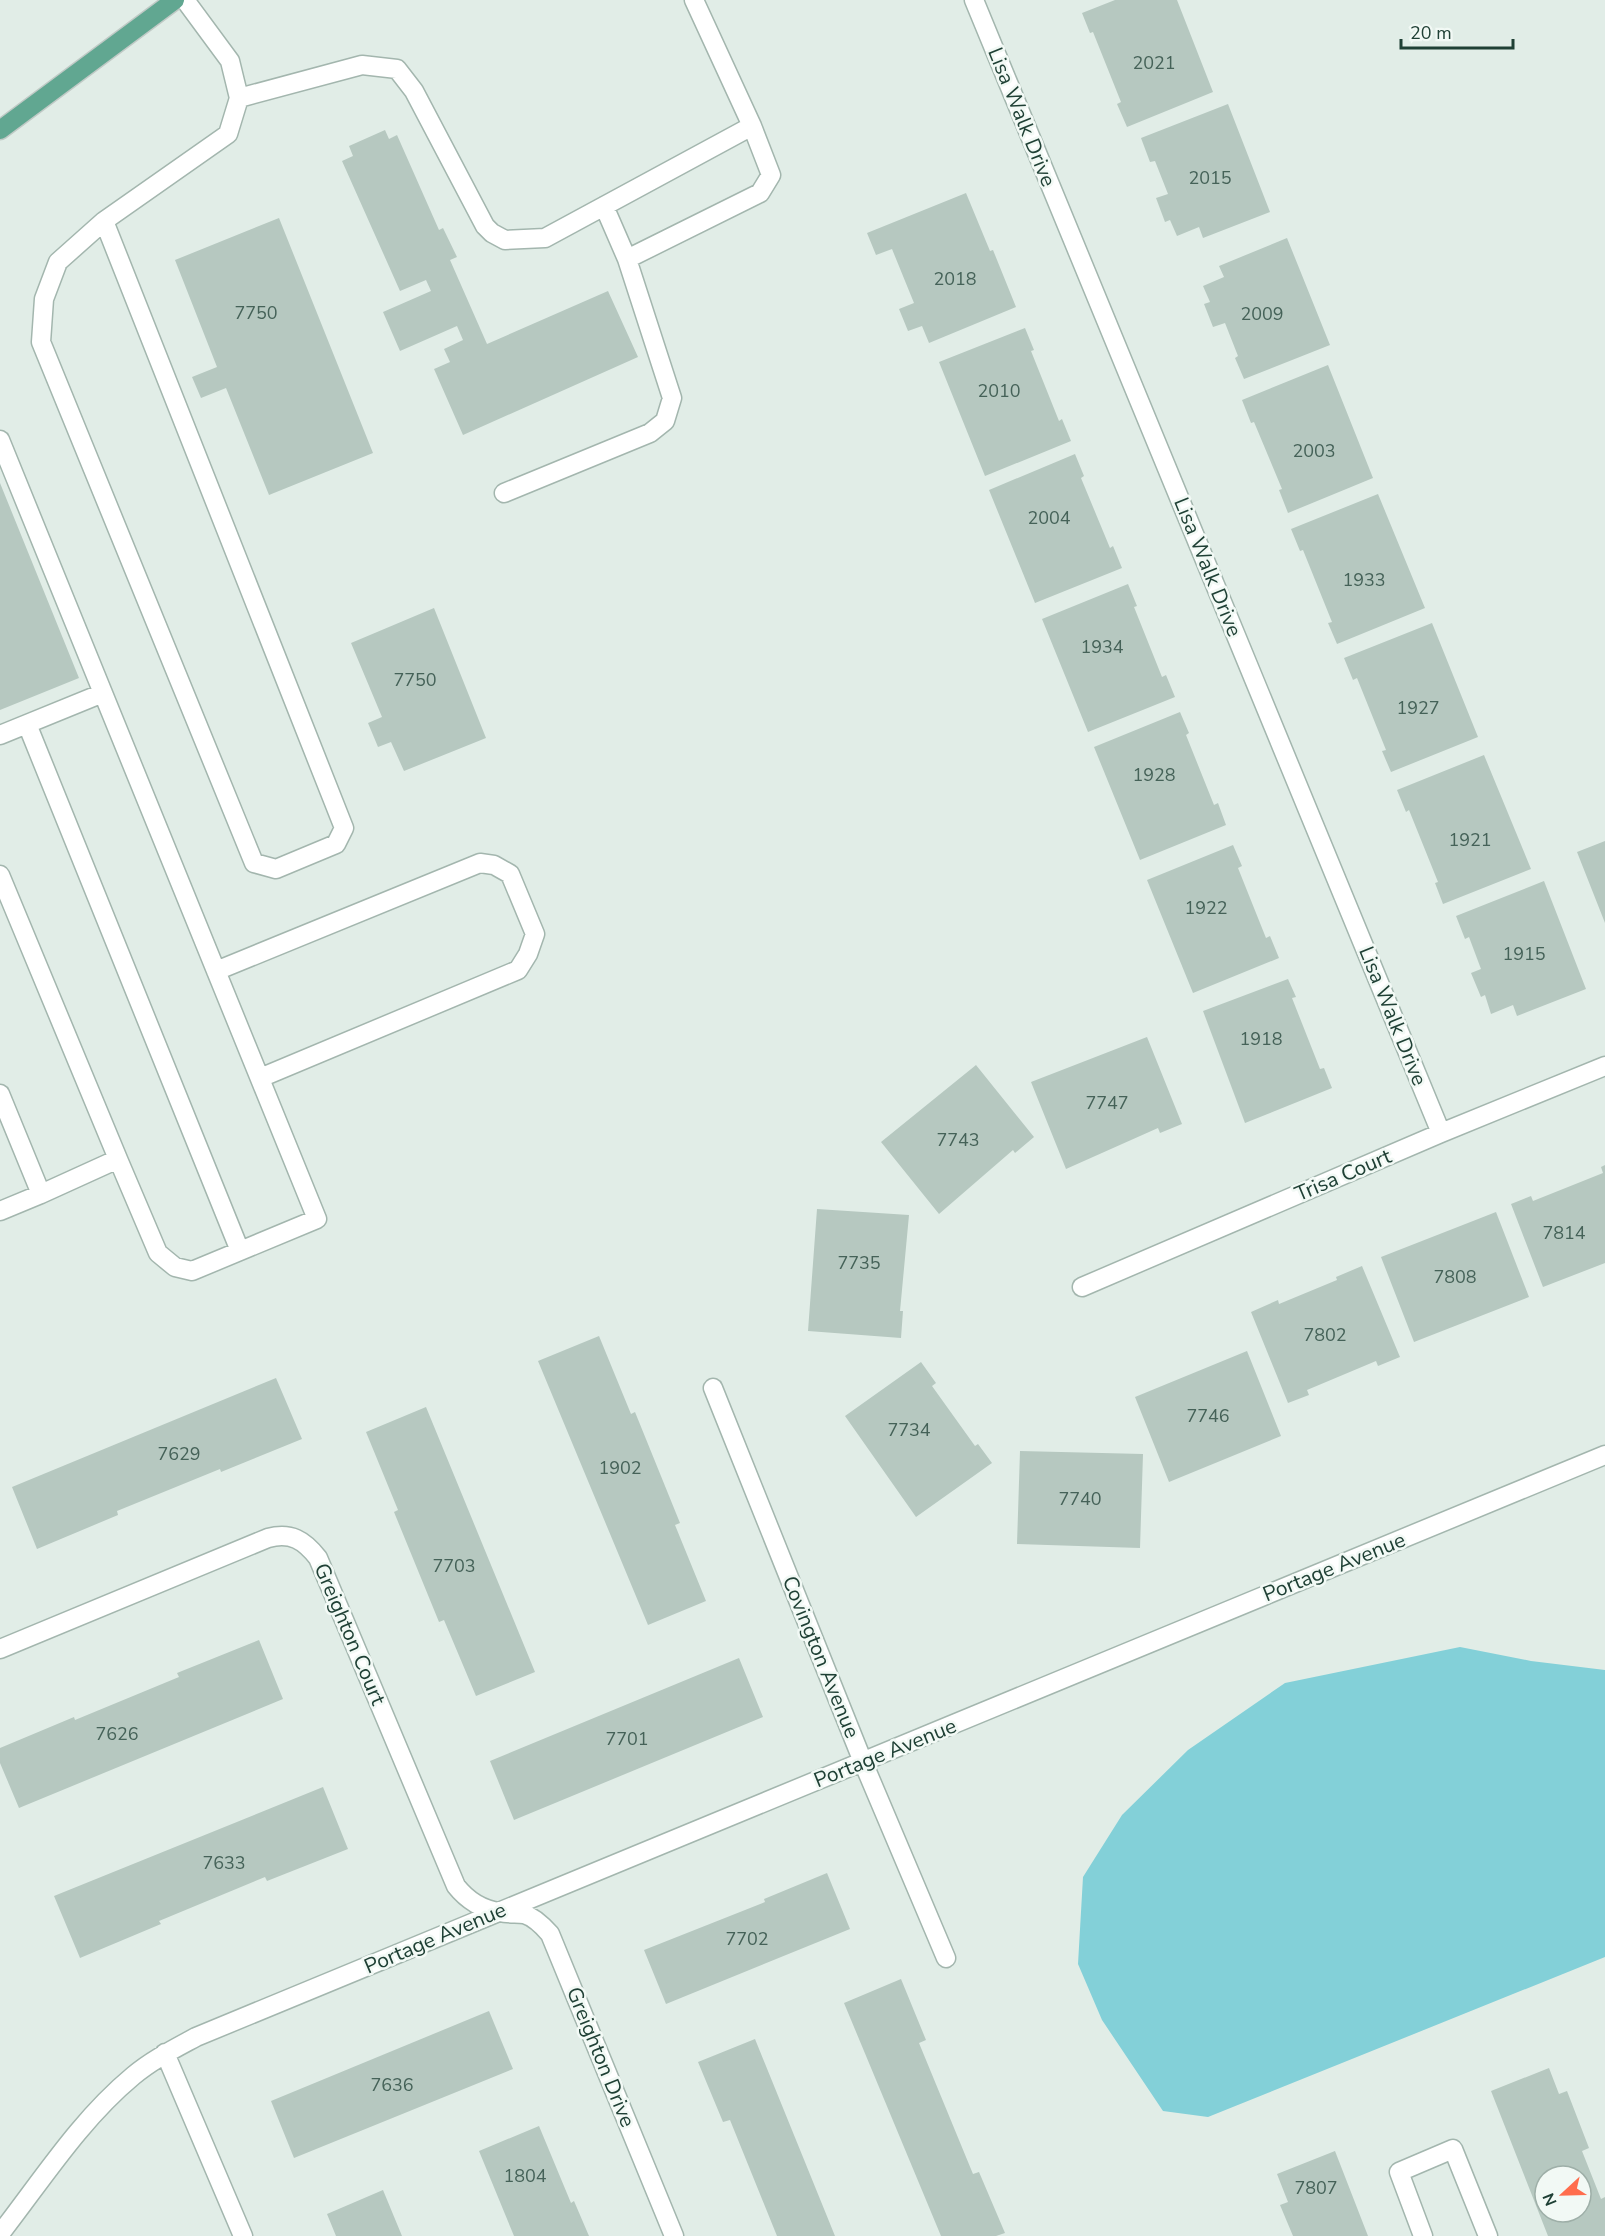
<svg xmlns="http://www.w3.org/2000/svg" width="1605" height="2236" viewBox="0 0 1605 2236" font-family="'Nunito Sans',sans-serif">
<rect width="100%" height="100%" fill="#e1ede7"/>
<path fill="#83d0d8" d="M 1460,1647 L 1531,1661 L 1605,1670 L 1605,1957 L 1208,2117 L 1163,2111 L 1102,2020 L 1078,1964 L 1083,1877 L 1122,1815 L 1188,1750 L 1285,1683 Z"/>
<path fill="#b6c8c0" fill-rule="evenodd" d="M 1115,0 L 1177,0 L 1213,92 L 1127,127 L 1117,104 L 1121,102 L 1093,32 L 1090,33 L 1082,13 Z
M 1228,104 L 1270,212 L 1203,238 L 1199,227 L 1177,236 L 1170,220 L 1165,222 L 1156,198 L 1168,194 L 1155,161 L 1150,162 L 1141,138 Z
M 385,130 L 389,139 L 397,135 L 439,230 L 443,228 L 457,257 L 450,260 L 487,344 L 608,291 L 638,357 L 463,435 L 434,369 L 450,362 L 444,349 L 463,340 L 457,326 L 400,351 L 383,312 L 431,291 L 426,280 L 400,291 L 342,161 L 353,156 L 349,146 Z
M 966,193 L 990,251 L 993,250 L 1016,307 L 929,343 L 922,326 L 908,331 L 899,309 L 914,303 L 892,249 L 876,255 L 867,233 Z
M 279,218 L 373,453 L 269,495 L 226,388 L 201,398 L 192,377 L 217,367 L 175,260 Z
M 1287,238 L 1330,345 L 1244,379 L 1235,358 L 1238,356 L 1225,323 L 1213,327 L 1204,304 L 1210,302 L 1203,286 L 1224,277 L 1219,266 Z
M 1025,328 L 1034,350 L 1031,351 L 1059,421 L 1062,419 L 1071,441 L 985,476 L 939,362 Z
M 1328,365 L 1373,478 L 1288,513 L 1279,490 L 1282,489 L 1254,422 L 1251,423 L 1242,400 Z
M 1075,454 L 1084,476 L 1081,478 L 1110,548 L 1113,546 L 1122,568 L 1035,603 L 989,490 Z
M 0,483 L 79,678 L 0,710 Z
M 1378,494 L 1425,608 L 1337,644 L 1328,623 L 1332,622 L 1303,550 L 1300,551 L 1291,529 Z
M 1128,584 L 1137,606 L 1134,607 L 1162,677 L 1166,675 L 1175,697 L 1088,732 L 1042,619 Z
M 434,608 L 486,738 L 404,771 L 391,742 L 378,747 L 368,723 L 382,717 L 351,643 Z
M 1432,623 L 1478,737 L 1391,772 L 1382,751 L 1386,750 L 1357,678 L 1353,680 L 1344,658 Z
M 1180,712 L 1189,733 L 1186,735 L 1214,805 L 1218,803 L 1226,825 L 1140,860 L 1094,747 Z
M 1484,755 L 1531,869 L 1443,904 L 1435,883 L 1438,882 L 1409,810 L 1406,812 L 1397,790 Z
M 1605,841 L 1605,923 L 1577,852 Z
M 1233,845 L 1242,866 L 1238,868 L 1266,938 L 1270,936 L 1279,958 L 1193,993 L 1147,880 Z
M 1544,881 L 1586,989 L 1517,1016 L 1513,1005 L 1491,1014 L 1485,995 L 1481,997 L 1471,973 L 1481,969 L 1469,937 L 1465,939 L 1456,916 Z
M 1288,979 L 1296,997 L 1292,998 L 1320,1069 L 1324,1068 L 1332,1088 L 1245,1123 L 1203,1011 Z
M 1147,1037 L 1182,1124 L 1160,1133 L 1158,1128 L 1066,1169 L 1031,1082 Z
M 976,1065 L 1034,1137 L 1015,1153 L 1013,1150 L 939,1214 L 881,1142 Z
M 1605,1165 L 1605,1263 L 1543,1287 L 1511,1204 L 1531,1196 L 1533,1201 L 1603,1173 L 1601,1167 Z
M 817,1209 L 909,1215 L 900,1311 L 903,1311 L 901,1338 L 808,1331 Z
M 1496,1212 L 1529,1297 L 1414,1342 L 1381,1257 Z
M 1362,1266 L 1400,1357 L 1378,1366 L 1376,1361 L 1307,1390 L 1309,1395 L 1288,1403 L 1251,1312 L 1278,1300 L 1279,1304 L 1337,1280 L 1336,1277 Z
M 599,1336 L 631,1414 L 635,1412 L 680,1523 L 675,1525 L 706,1601 L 648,1625 L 538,1361 Z
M 1247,1351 L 1281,1436 L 1169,1482 L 1135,1397 Z
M 921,1362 L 936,1383 L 932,1386 L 975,1446 L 978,1444 L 992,1463 L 916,1517 L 845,1416 Z
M 276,1378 L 302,1439 L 221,1472 L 220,1469 L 117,1511 L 118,1515 L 37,1549 L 12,1487 Z
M 426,1407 L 535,1672 L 476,1696 L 444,1620 L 439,1622 L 394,1512 L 398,1510 L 366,1432 Z
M 1020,1451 L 1143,1454 L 1140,1548 L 1017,1544 Z
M 259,1640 L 283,1699 L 19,1808 L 0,1763 L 0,1748 L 74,1717 L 75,1720 L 179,1677 L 177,1673 Z
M 739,1658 L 763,1717 L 514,1820 L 490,1761 Z
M 323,1787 L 348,1849 L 267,1881 L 265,1877 L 159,1921 L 161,1924 L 80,1958 L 54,1896 Z
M 827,1873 L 850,1929 L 666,2004 L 644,1950 L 765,1902 L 764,1899 Z
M 901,1979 L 926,2040 L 919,2043 L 973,2174 L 979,2172 L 1005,2233 L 996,2236 L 941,2236 L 844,2003 Z
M 489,2011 L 513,2069 L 294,2158 L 271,2101 Z
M 755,2039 L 835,2236 L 777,2236 L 730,2120 L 723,2122 L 698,2062 Z
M 1549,2068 L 1559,2094 L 1567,2091 L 1589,2148 L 1582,2151 L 1601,2199 L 1605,2197 L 1605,2236 L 1548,2236 L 1491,2091 ZM 1545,2176 L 1581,2176 L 1581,2212 L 1545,2212 Z
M 539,2126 L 571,2203 L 574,2201 L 589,2236 L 514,2236 L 479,2151 Z
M 1335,2151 L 1368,2236 L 1293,2236 L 1280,2205 L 1288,2202 L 1277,2174 Z
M 383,2190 L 402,2236 L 336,2236 L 327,2214 Z"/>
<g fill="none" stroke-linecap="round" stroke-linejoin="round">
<g stroke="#a3b6ae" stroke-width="21">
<path id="minor" d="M 974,0 L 1441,1133
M 239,98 L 362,65 L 397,69 L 414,91 L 485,226 L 492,233 L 505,240 L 545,238 L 752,126
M 104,221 L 58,262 L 44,299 L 41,342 L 254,863 L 276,869 L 336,844 L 344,828 L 104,221 L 228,134 L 239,98 L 230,61 L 185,0
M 627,259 L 760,193 L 771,175 L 752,126 L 694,0
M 0,440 L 317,1219 L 192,1271 L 175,1267 L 158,1253 L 118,1159 L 41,1194 L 0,1094
M 504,493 L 650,433 L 665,421 L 672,398 L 627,259 L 604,206
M 27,724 L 240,1251
M 0,735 L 103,693
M 0,875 L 118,1159
M 216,971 L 480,863 L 494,865 L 510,874 L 535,934 L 528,954 L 518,970 L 260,1078
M 0,1211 L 41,1194
M 1082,1287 L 1441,1133 L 1605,1066
M 713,1388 L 863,1762 L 946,1958
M 0,1649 L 268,1538 C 291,1532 304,1540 318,1558 L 456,1886 C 467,1900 483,1910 500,1912 C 508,1914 516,1913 524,1914 C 534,1917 543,1926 550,1934 L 674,2236
M 165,2053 L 243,2236
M 0,2234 C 42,2180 80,2120 133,2076 C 152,2060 174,2049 196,2037 L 1605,1455
M 1423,2236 L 1399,2172 L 1453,2149 L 1488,2236"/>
</g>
<g stroke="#c0cac6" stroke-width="21">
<path id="major" d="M 0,130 L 175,0"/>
</g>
<use href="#minor" stroke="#fff" stroke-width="18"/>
<use href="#major" stroke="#61a791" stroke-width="18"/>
</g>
<g text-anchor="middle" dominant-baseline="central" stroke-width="5" stroke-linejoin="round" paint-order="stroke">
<g font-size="18" fill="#456258">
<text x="1154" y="63">2021</text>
<text x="1210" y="178">2015</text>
<text x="955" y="279">2018</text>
<text x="256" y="313">7750</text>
<text x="1262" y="314">2009</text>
<text x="999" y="391">2010</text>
<text x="1314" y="451">2003</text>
<text x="1049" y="518">2004</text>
<text x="1364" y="580">1933</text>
<text x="1102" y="647">1934</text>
<text x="415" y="680">7750</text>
<text x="1418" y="708">1927</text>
<text x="1154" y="775">1928</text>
<text x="1470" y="840">1921</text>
<text x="1206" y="908">1922</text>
<text x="1524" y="954">1915</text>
<text x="1261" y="1039">1918</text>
<text x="1107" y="1103">7747</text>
<text x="958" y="1140">7743</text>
<text x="1564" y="1233">7814</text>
<text x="859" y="1263">7735</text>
<text x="1455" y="1277">7808</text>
<text x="1325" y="1335">7802</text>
<text x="1208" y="1416">7746</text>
<text x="909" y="1430">7734</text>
<text x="179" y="1454">7629</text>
<text x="620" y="1468">1902</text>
<text x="1080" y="1499">7740</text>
<text x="454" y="1566">7703</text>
<text x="117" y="1734">7626</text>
<text x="627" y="1739">7701</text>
<text x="224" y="1863">7633</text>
<text x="747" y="1939">7702</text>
<text x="392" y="2085">7636</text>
<text x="525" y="2176">1804</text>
<text x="1316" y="2188">7807</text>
</g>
<g font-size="21" fill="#1f4035" stroke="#f2f9f5">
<text transform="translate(1022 117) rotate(68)">Lisa Walk Drive</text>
<text transform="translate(1208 567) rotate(68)">Lisa Walk Drive</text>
<text transform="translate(1393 1016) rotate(68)">Lisa Walk Drive</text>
<text transform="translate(1343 1175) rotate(-23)">Trisa Court</text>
<text transform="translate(1334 1567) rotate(-22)">Portage Avenue</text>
<text transform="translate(350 1634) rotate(67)">Greighton Court</text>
<text transform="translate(821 1657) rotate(68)">Covington Avenue</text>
<text transform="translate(885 1753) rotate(-22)">Portage Avenue</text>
<text transform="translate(435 1938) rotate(-23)">Portage Avenue</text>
<text transform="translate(601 2057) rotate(68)">Greighton Drive</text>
</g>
</g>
<g transform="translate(1563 2194) rotate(248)"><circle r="28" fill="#f2f9f5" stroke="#9eafa8" stroke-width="1.5"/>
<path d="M0-4.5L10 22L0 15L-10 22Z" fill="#ff6d4d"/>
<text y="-9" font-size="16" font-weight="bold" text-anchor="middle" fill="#1f4035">N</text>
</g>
<path d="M1401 39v9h112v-9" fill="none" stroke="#1f4035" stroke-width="3"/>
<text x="1410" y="39" font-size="18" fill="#1f4035" stroke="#f2f9f5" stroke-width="4.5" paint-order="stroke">20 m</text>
</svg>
